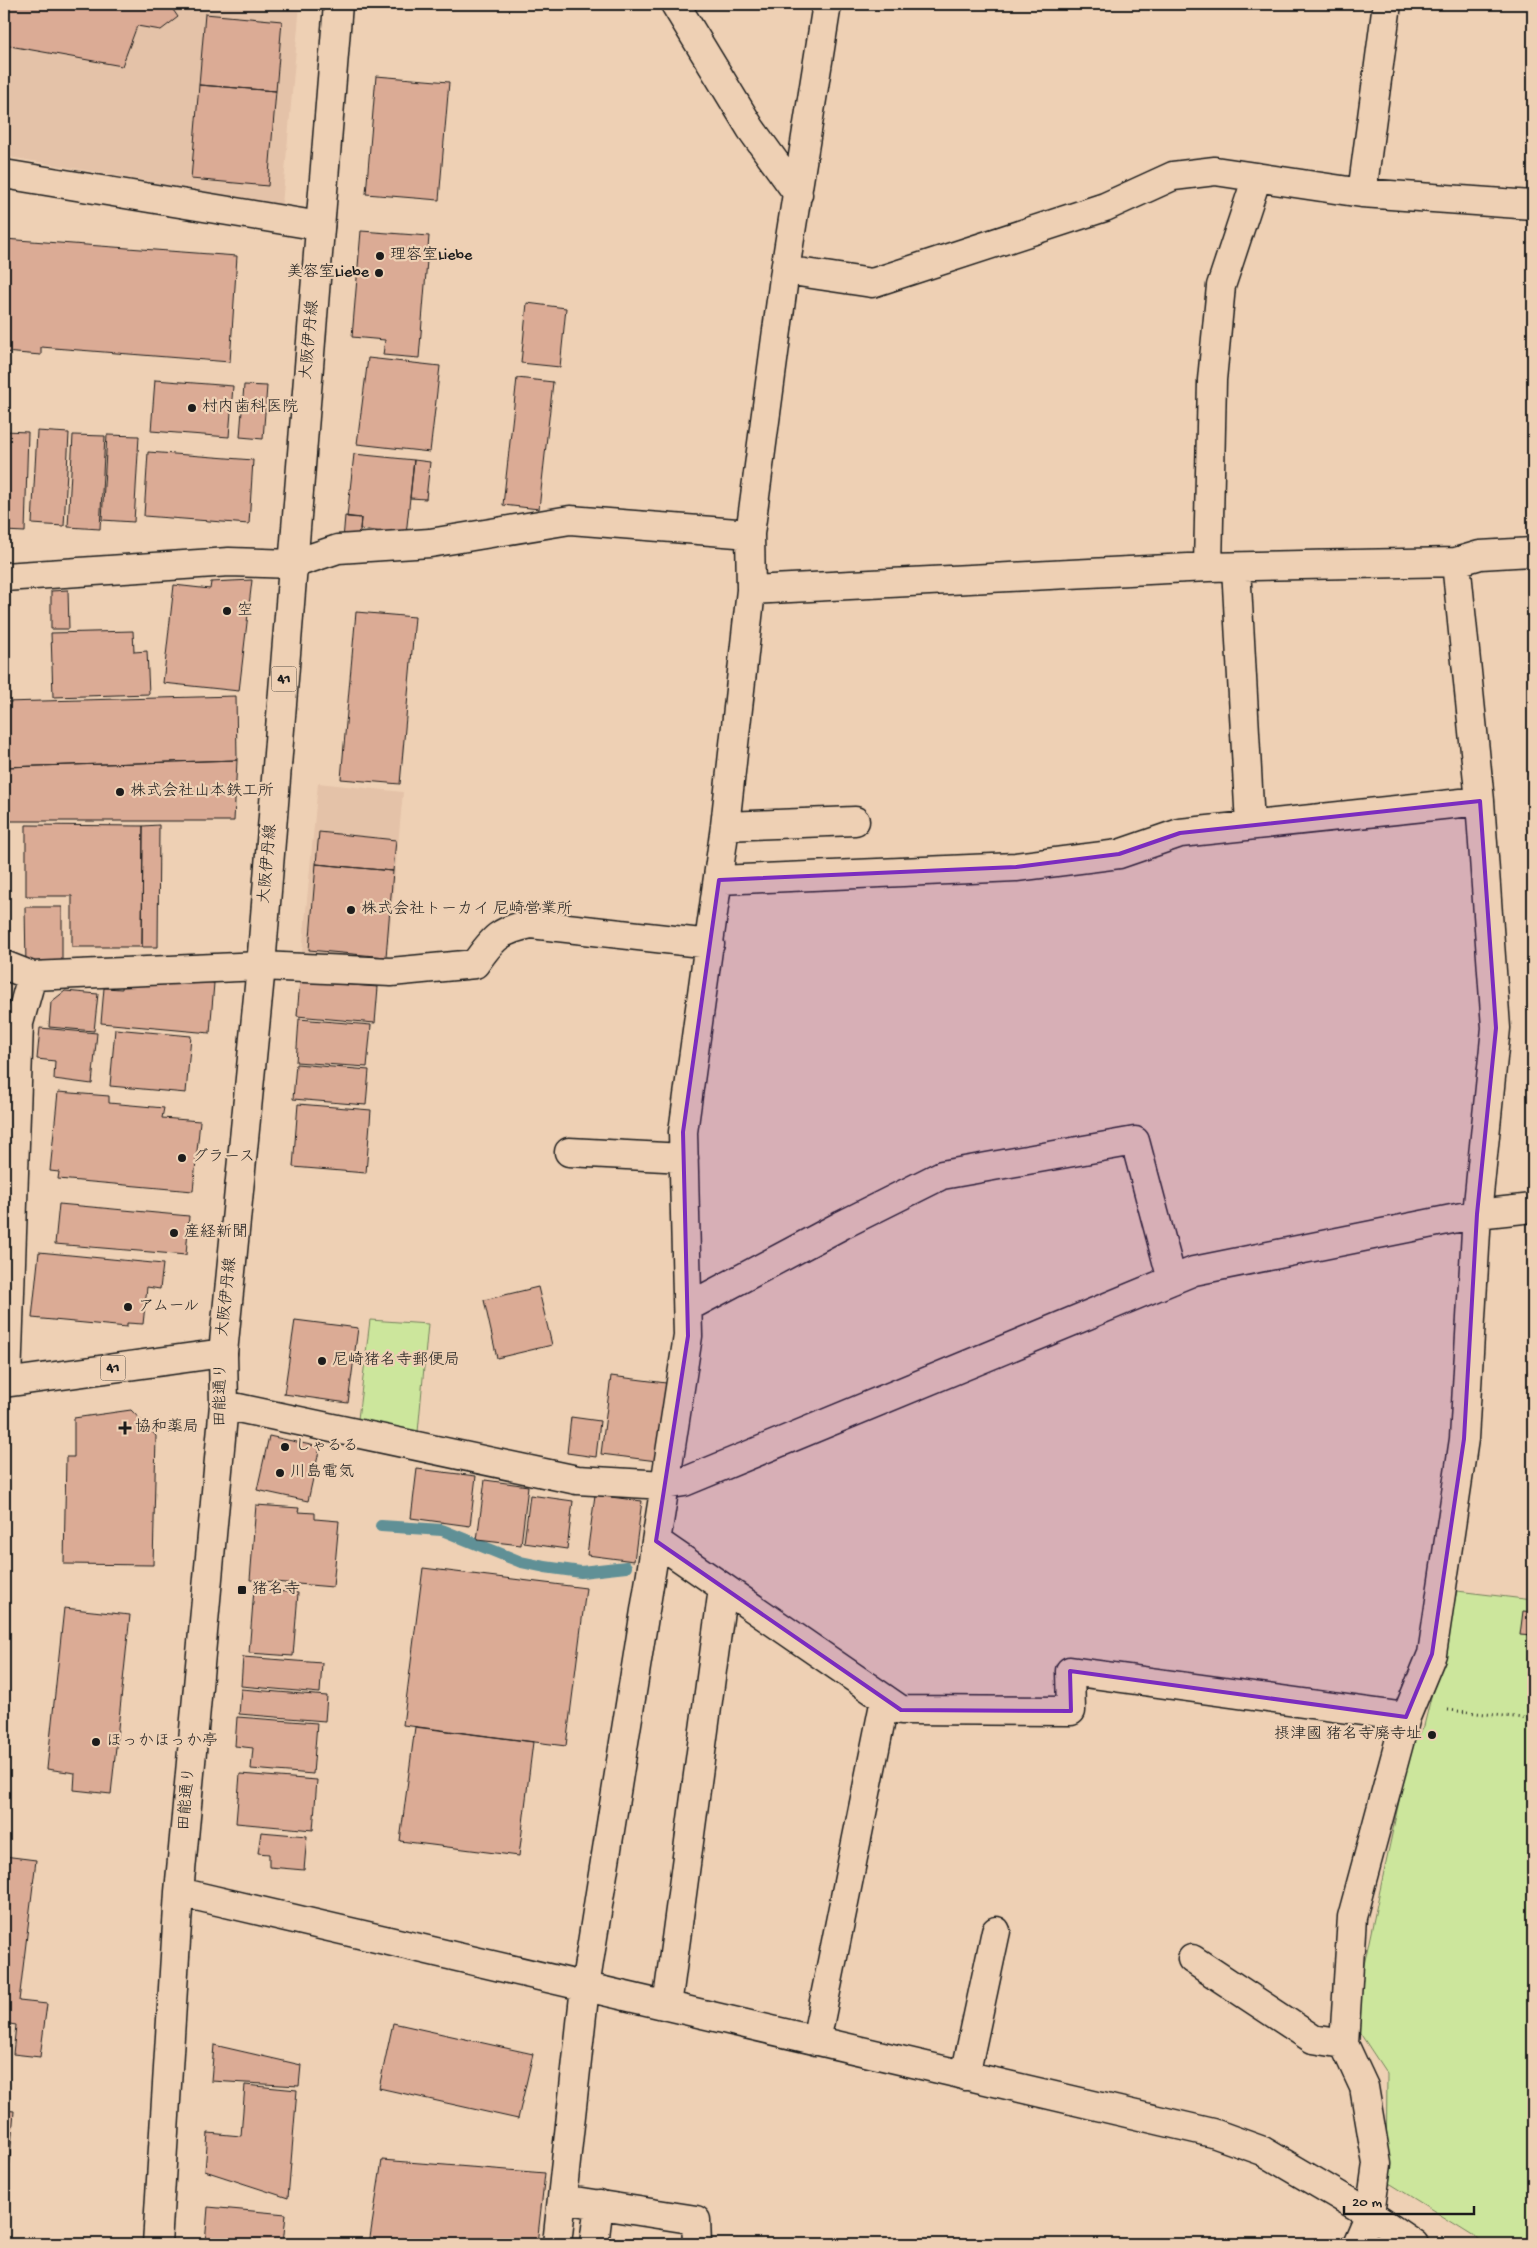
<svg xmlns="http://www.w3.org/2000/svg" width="1537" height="2248" viewBox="0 0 1537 2248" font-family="'Gochi Hand','Klee One',sans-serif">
<rect width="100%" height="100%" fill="#eed0b4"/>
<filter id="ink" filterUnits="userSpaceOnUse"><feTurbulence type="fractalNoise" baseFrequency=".02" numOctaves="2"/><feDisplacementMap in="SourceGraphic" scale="10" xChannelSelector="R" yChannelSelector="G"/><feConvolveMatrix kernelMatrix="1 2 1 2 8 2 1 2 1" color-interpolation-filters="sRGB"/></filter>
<g filter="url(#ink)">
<path fill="#e4c2a8" d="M 4,4 L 300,4 L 282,205 L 4,156 Z
M 318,783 L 403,792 L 387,961 L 302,953 Z"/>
<path fill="#cce69c" stroke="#74815c" d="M 370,1320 L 428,1324 L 418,1432 L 358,1419 Z
M 1457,1591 L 1533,1600 L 1533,2244 L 1487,2244 L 1386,2181 L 1387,2074 L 1352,2021 L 1410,1750 L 1424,1726 Z"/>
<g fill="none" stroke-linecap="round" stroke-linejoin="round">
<path stroke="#609096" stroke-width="12" d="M 381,1526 L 442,1530 L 521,1562 L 545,1567 L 581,1572 L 626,1567"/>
</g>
<path fill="#dbab95" stroke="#1c1c1c" d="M 4,4 L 169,4 L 178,17 L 161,30 L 137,26 L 122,66 L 4,45 Z
M 205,14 L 282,21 L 276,91 L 199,85 Z
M 376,76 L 449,82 L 439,200 L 366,194 Z
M 199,85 L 276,91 L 268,186 L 191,179 Z
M 361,231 L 429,236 L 419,358 L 383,355 L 385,340 L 352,337 Z
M 4,239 L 237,256 L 230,362 L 41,347 L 41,355 L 4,352 Z
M 527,303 L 566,308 L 560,367 L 521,363 Z
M 368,358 L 440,366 L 430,452 L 357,444 Z
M 517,378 L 553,382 L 539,509 L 503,505 Z
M 155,380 L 233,386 L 229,437 L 151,431 Z
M 244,385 L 267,386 L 263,439 L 240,437 Z
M 4,431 L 28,432 L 25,532 L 4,531 Z
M 37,431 L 69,433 L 64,526 L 32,524 Z
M 73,435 L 105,436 L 100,529 L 68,527 Z
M 107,435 L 139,436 L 134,522 L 102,520 Z
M 148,452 L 253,460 L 249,524 L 144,516 Z
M 354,454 L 414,460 L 406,535 L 360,529 L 361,518 L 347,517 Z
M 414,460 L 430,462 L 426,499 L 410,498 Z
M 345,516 L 361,518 L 359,541 L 343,540 Z
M 252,580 L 239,691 L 163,683 L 174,585 L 210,589 L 211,582 Z
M 68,590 L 69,629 L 51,629 L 51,591 Z
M 356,612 L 415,617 L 400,784 L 341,779 Z
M 133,631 L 134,652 L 147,651 L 149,694 L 53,697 L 51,633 Z
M 236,696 L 237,760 L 4,767 L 4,702 Z
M 237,760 L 234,821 L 4,821 L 4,767 Z
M 26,825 L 143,826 L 142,947 L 72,947 L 72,896 L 26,896 Z
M 159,825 L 158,947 L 142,947 L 143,826 Z
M 319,832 L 396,840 L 393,871 L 316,864 Z
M 316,864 L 393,871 L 386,957 L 309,950 Z
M 25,907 L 62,907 L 62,966 L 26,966 Z
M 151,977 L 214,983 L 210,1033 L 101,1023 L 104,988 L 122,989 L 123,979 Z
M 300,981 L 378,987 L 375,1023 L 297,1016 Z
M 65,991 L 98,994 L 94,1031 L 49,1027 L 51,1002 Z
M 299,1019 L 371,1025 L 367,1067 L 296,1062 Z
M 40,1028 L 97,1033 L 92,1084 L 54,1079 L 55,1061 L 37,1059 Z
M 115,1029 L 191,1036 L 186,1093 L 110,1086 Z
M 296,1064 L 369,1070 L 366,1105 L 293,1099 Z
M 58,1092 L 109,1096 L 109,1103 L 164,1108 L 162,1118 L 200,1121 L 193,1191 L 58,1179 L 59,1172 L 50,1171 Z
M 298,1104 L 371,1110 L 366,1173 L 293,1167 Z
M 59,1204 L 189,1216 L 186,1255 L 55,1244 Z
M 39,1252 L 163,1264 L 160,1289 L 147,1287 L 143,1324 L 127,1323 L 127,1327 L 32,1318 Z
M 538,1287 L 552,1345 L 497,1358 L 484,1300 Z
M 295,1320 L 358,1328 L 348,1403 L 284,1394 Z
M 611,1376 L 666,1383 L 657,1461 L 601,1454 Z
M 131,1410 L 156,1436 L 153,1565 L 64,1564 L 66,1457 L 74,1457 L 74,1418 Z
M 571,1417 L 600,1421 L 596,1457 L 567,1453 Z
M 269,1436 L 320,1447 L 308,1501 L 257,1490 Z
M 417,1469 L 476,1476 L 470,1526 L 411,1518 Z
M 485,1480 L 528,1486 L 521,1545 L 477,1540 Z
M 530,1495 L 573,1501 L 567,1549 L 524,1543 Z
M 595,1495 L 642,1501 L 634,1561 L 587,1555 Z
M 256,1505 L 299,1508 L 298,1512 L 315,1513 L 315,1519 L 339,1521 L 333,1587 L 250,1580 Z
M 423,1568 L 586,1588 L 566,1746 L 403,1725 Z
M 254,1589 L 298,1593 L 293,1656 L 249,1653 Z
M 64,1608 L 130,1615 L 111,1794 L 74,1790 L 75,1773 L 47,1769 Z
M 1523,1611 L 1533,1612 L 1533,1636 L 1520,1635 Z
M 243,1657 L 322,1663 L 320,1693 L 241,1686 Z
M 241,1689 L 327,1696 L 325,1721 L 239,1714 Z
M 237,1717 L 317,1723 L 313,1774 L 251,1769 L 253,1748 L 235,1746 Z
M 415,1727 L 533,1742 L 519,1856 L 400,1841 Z
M 240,1774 L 317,1780 L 313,1830 L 236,1823 Z
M 261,1832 L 307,1836 L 304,1870 L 269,1867 L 269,1854 L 258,1853 Z
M 4,1856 L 36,1860 L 19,2001 L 47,2004 L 40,2057 L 13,2054 L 16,2025 L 4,2023 Z
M 393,2023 L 533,2054 L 518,2119 L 379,2088 Z
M 214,2045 L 301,2065 L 299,2086 L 211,2081 Z
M 245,2085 L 297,2090 L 288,2198 L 205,2171 L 208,2133 L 241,2136 Z
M 4,2110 L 14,2111 L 5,2219 L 4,2218 Z
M 382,2160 L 545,2173 L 537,2244 L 369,2244 Z
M 208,2207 L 286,2214 L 283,2244 L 205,2244 Z"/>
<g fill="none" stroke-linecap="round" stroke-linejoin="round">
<g stroke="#1c1c1c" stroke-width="31">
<path id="minor" d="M 675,4 L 751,129 L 798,194
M 4,174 L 320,226
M 1362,193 L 1387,4
M 785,270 L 872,283 L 1105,207 L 1173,176 L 1215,171 L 1362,193 L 1533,205
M 1208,567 L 1212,380 L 1221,286 L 1257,177
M 1236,567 L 1250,825
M 4,577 L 229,562 L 293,564 L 338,549 L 430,543 L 570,520 L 750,534
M 751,590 L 1208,567 L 1456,562 L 1480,555 L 1533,552
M 725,826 L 855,821
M 719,880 L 1016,867 L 1119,854 L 1180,833 L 1480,801
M 4,965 L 32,976
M 569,1152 L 684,1158
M 688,1307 L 842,1225 L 942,1175 L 1135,1141 L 1172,1280
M 7,1382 L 19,1023 L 32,976 L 261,966 L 391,972 L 475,964 C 493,938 500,930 531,924 L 710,944
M 224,1405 L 577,1480 L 665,1485 L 688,1336 L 683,1132 L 725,826 L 751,590 L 750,534 L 785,270 L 827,4
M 656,1541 L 901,1710 L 1071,1711 L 1070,1671 L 1406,1717
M 179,1892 L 1213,2133 L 1263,2151 L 1370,2214 L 1414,2244
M 1192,1959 L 1313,2039 L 1344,2044
M 667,2006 L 723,1588
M 816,2041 L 885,1699
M 965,2076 L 996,1931
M 562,2199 L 696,2220 L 697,2244
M 157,2244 L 179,1892 L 224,1405 L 223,1353
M 557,2244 L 585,1987 L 665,1485 L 684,1482 L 1194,1271 L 1477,1214 L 1533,1208
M 594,2244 L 599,2204
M 1357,2244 L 1370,2214 L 1377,2164 L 1364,2087 L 1344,2044 L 1352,1917 L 1406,1717 L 1432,1654 L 1464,1439 L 1477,1214 L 1496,1028 L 1480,801 L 1456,562"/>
</g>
<g stroke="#1c1c1c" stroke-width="31">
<path id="major" d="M 4,1383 L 223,1353 L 261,966 L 338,4"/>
</g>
<path stroke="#1c1c1c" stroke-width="3" stroke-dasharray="1 4" stroke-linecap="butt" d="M 1448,1710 L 1533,1719"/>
<use href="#minor" stroke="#eed0b4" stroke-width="28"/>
<use href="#major" stroke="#eed0b4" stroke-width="28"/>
</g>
</g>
<path fill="#7b2cbf" fill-opacity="0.2" stroke="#7b2cbf" stroke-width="4" stroke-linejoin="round" d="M 1480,801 L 1496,1028 L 1477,1214 L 1464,1439 L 1432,1654 L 1406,1717 L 1070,1671 L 1071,1711 L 901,1710 L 656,1541 L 688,1336 L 683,1132 L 719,880 L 1016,867 L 1119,854 L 1180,833 Z"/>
<g fill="#1c1c1c" stroke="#eed0b4" stroke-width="2">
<circle cx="380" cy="256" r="5"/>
<circle cx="379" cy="273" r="5"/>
<circle cx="192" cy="408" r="5"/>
<circle cx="227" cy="611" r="5"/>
<circle cx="120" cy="792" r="5"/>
<circle cx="351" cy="910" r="5"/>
<circle cx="182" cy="1158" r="5"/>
<circle cx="174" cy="1233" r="5"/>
<circle cx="128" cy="1307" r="5"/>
<circle cx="322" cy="1361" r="5"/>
<path d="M122.5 1420.5h5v5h5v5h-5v5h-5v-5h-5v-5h5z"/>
<circle cx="285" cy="1447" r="5"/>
<circle cx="280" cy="1473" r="5"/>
<rect x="237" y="1585" width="10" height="10" rx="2.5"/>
<circle cx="1432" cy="1735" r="5"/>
<circle cx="96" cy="1742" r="5"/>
</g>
<g text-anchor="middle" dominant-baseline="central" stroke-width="4.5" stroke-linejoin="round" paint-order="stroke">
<g fill="#eed0b4" stroke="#5b524a" stroke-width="1">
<rect x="271.5" y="666.5" width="25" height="25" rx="4"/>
<rect x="100.5" y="1355.5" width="25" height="25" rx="4"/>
</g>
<g font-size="15" font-weight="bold" fill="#1c1c1c">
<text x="284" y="679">41</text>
<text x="113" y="1368">41</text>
</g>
<g font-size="16" fill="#1c1c1c" stroke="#eed0b4" text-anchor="start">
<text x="390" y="256">理容室Liebe</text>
<text x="369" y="273" text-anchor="end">美容室Liebe</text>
<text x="202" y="408">村内歯科医院</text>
<text x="237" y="611">空</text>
<text x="130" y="792">株式会社山本鉄工所</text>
<text x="361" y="910">株式会社トーカイ 尼崎営業所</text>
<text x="192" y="1158">グラース</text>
<text x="184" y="1233">産経新聞</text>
<text x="138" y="1307">アムール</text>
<text x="332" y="1361">尼崎猪名寺郵便局</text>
<text x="135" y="1428">協和薬局</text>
<text x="295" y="1447">しゃるる</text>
<text x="290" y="1473">川島電気</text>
<text x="252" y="1590">猪名寺</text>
<text x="1422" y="1735" text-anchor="end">摂津國 猪名寺廃寺址</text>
<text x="106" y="1742">ほっかほっか亭</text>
</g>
<g font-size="16" fill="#1c1c1c" stroke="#eed0b4">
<text transform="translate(311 340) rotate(-85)">大阪伊丹線</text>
<text transform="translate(269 864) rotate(-85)">大阪伊丹線</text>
<text transform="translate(228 1297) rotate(-84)">大阪伊丹線</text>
<text transform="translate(222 1395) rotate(-89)">田能通り</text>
<text transform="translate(188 1799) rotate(-85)">田能通り</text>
</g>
</g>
<rect width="1537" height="2248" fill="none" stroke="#eed0b4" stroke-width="20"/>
<rect x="10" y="10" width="1517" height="2228" fill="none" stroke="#1c1c1c" stroke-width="2" filter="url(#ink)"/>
<path d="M1344 2206v8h130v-8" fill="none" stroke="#1c1c1c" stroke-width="2.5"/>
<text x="1352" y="2206" font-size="15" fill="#1c1c1c" stroke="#eed0b4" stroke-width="4" paint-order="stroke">20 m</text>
</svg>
